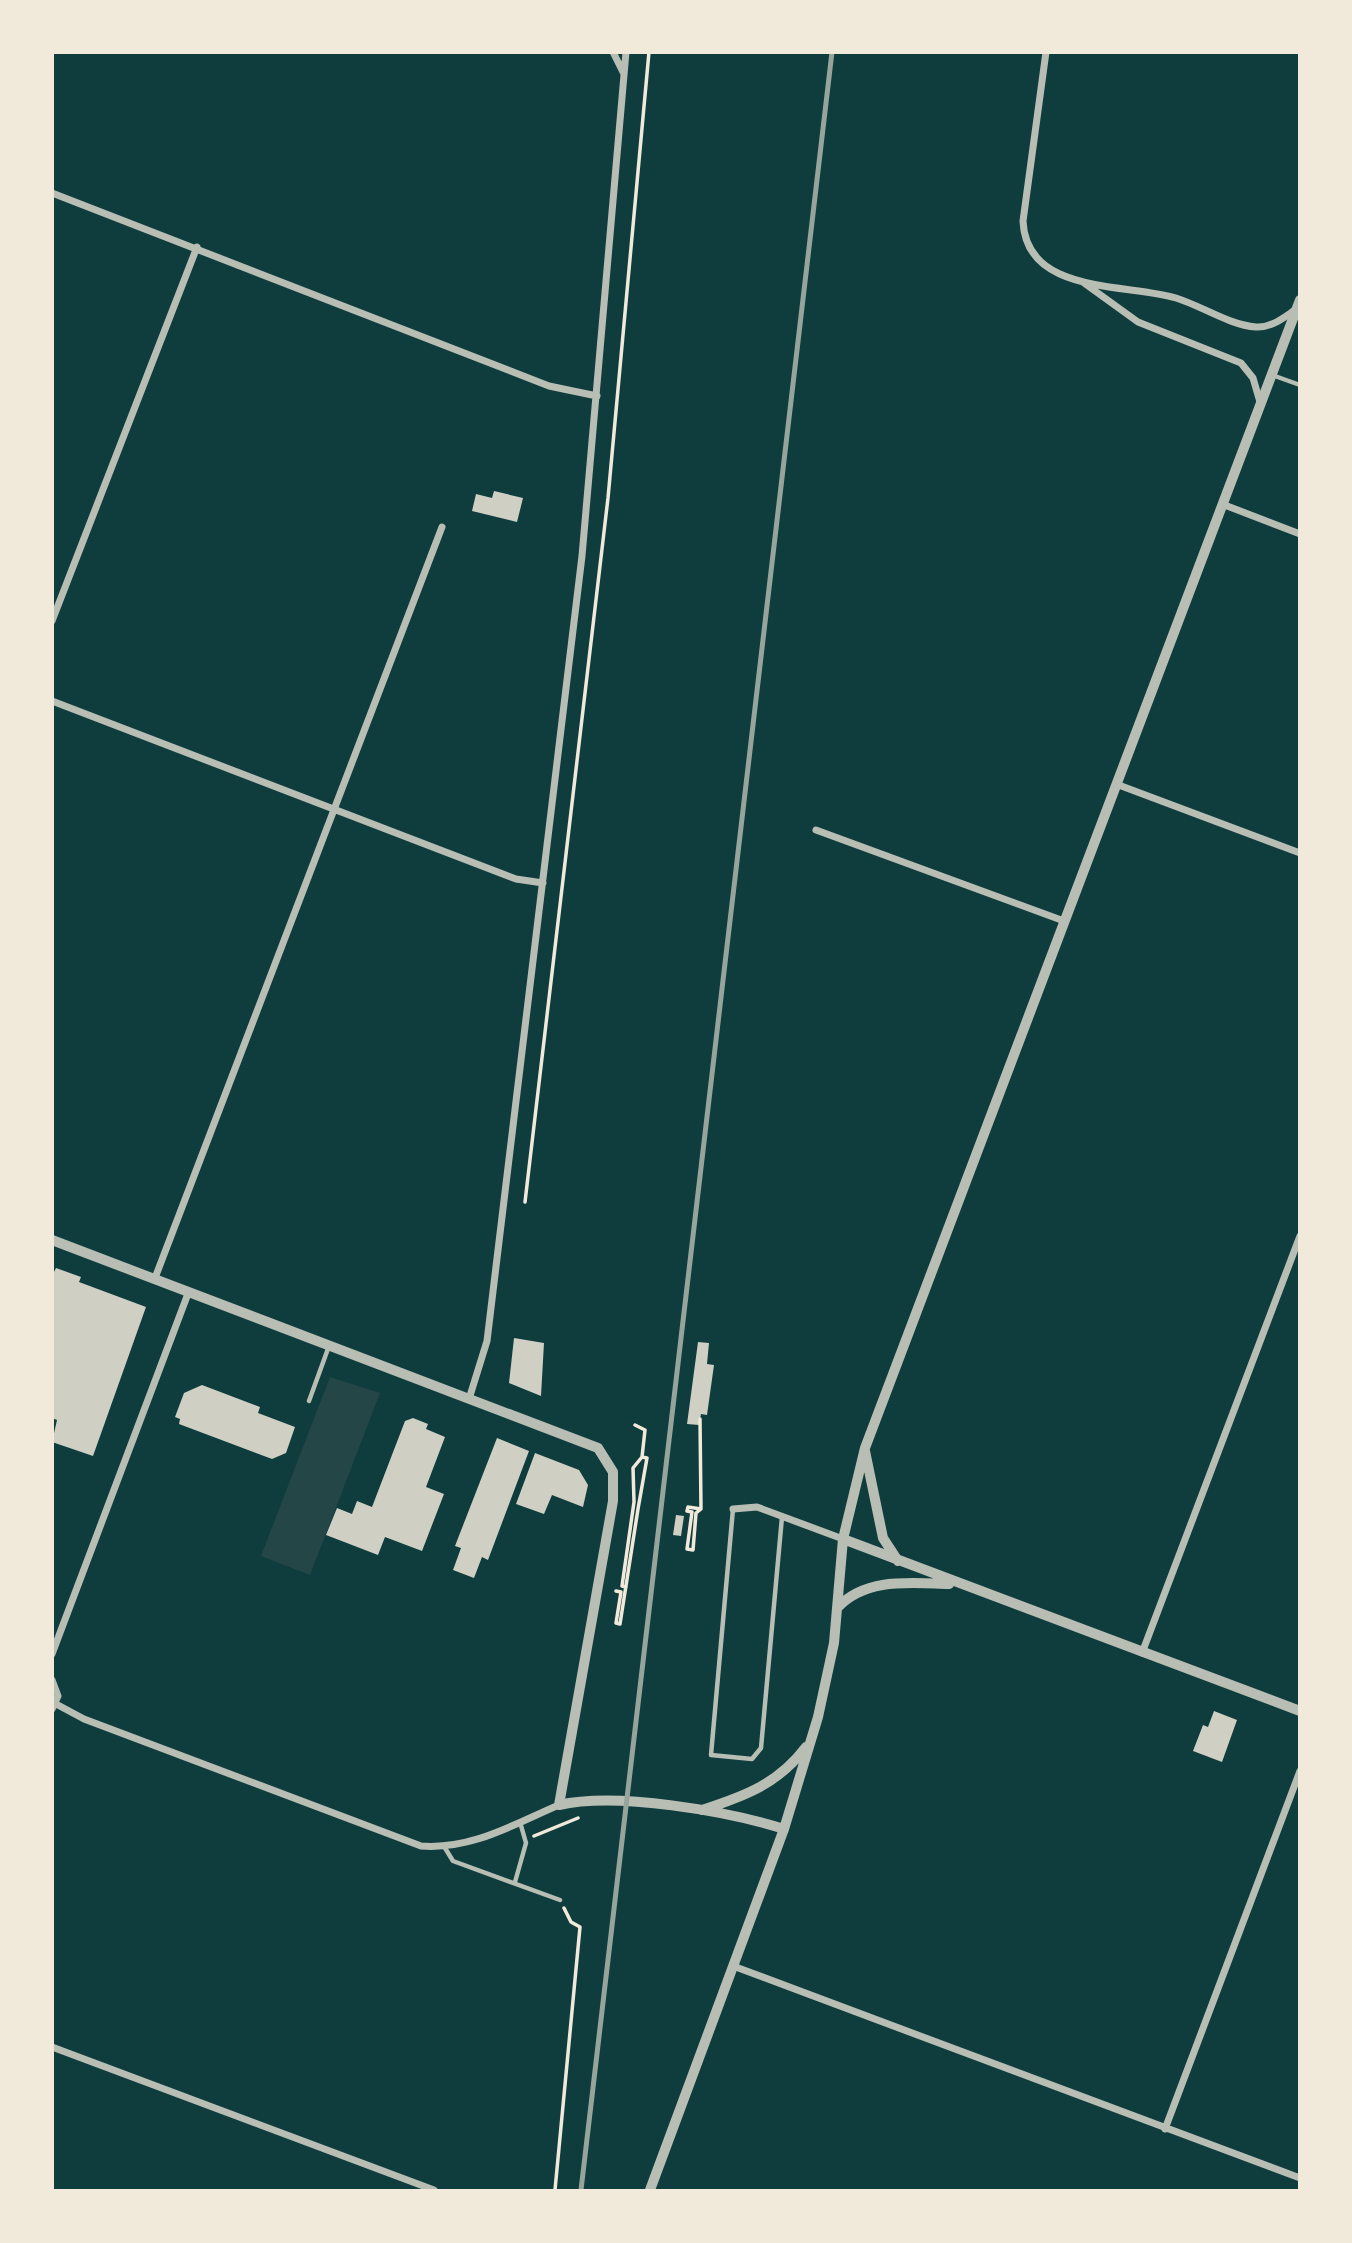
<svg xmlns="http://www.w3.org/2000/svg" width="1352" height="2243" viewBox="0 0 1352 2243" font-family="'Noto Sans',sans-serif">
<rect width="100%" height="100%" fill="#0f3d3e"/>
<path fill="#244646" d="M 330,1377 L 380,1393 L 310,1575 L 261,1556 Z"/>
<path fill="#cfcfc3" d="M 494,491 L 523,498 L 517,522 L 472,511 L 476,494 L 492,498 Z
M 56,1268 L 81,1277 L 79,1282 L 146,1307 L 93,1456 L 52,1442 L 57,1420 L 52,1418 L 52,1276 Z
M 514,1338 L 544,1343 L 541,1396 L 509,1383 Z
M 698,1342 L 709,1343 L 707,1364 L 714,1365 L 707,1415 L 701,1414 L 699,1425 L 687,1424 Z
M 202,1385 L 260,1407 L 258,1413 L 295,1427 L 286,1453 L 272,1459 L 179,1424 L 180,1419 L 175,1417 L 184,1393 Z
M 413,1418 L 428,1424 L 426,1429 L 445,1437 L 426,1487 L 444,1494 L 422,1551 L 385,1537 L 378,1555 L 326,1535 L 337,1508 L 352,1514 L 357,1501 L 372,1507 L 405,1421 Z
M 497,1438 L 529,1451 L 488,1560 L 482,1557 L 474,1578 L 453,1570 L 461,1548 L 455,1546 Z
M 535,1453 L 579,1470 L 588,1485 L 583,1507 L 552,1495 L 544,1514 L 516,1504 Z
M 676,1515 L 684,1516 L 681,1536 L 673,1535 Z
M 1214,1711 L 1237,1720 L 1222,1762 L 1193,1751 L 1203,1725 L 1208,1727 Z"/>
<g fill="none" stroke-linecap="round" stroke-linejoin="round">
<path stroke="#f1e9da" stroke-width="3.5" d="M 525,1202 L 608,498 L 649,52
M 635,1425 L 645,1430 L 642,1457
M 688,1507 L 687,1511 L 692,1512 L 687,1549 L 693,1550 L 696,1513 L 701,1509 L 700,1419
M 688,1507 L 701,1509
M 616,1591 L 621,1592 L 616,1623 L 620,1624 L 638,1509 L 647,1458 L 642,1457 L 633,1468 L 634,1502 L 622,1586 L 626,1587
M 534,1836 L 578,1818
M 555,2190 L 580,1927 L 571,1922 L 564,1908"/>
<path stroke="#b8beb3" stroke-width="4.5" d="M 1272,375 L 1300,385
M 309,1401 L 329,1346
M 733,1509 L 711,1755 L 752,1759 L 761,1748 L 782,1517
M 445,1848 L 453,1861 L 560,1900
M 515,1882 L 526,1843 L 520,1822"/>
<path stroke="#b8beb3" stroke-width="7" d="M 613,52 L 624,74
M 1046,52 L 1023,221 C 1026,295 1126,283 1176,298 C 1202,306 1229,325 1256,327 C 1271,328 1283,318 1295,310
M 52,193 L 549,386 L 597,396
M 1084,283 L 1138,322 L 1241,363 L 1253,378 L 1260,402
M 1222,504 L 1300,534
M 52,621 L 197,247
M 52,701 L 516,879 L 543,883
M 1116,784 L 1300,853
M 816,830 L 1064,921
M 155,1278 L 442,527
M 469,1399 L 487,1341 L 582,556 L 626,52
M 733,1509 L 757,1507 L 843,1539
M 1142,1653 L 1300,1236
M 52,1654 L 189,1291
M 52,1680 L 58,1696 L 52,1709
M 56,1704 L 84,1719 L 421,1846 C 472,1850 514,1824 559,1805
M 733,1966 L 1300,2178
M 52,2047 L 434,2190
M 1165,2129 L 1300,1771"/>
<path stroke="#b8beb3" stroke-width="10" d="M 52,1240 L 598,1448 L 613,1472 L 613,1501 L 559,1805 C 617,1792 727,1811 784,1829
M 865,1451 L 883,1538 L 898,1561
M 843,1539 L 1300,1711
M 837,1608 C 866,1577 910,1583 949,1584
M 702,1810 C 745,1796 778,1784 806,1747
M 650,2190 L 784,1829 L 818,1717 L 834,1643 L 843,1539 L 865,1448 L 1300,300"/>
<path stroke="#97a49c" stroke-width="5" d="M 581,2190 L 832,52"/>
</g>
<rect width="1352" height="2243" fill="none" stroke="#f1e9da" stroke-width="108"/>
</svg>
